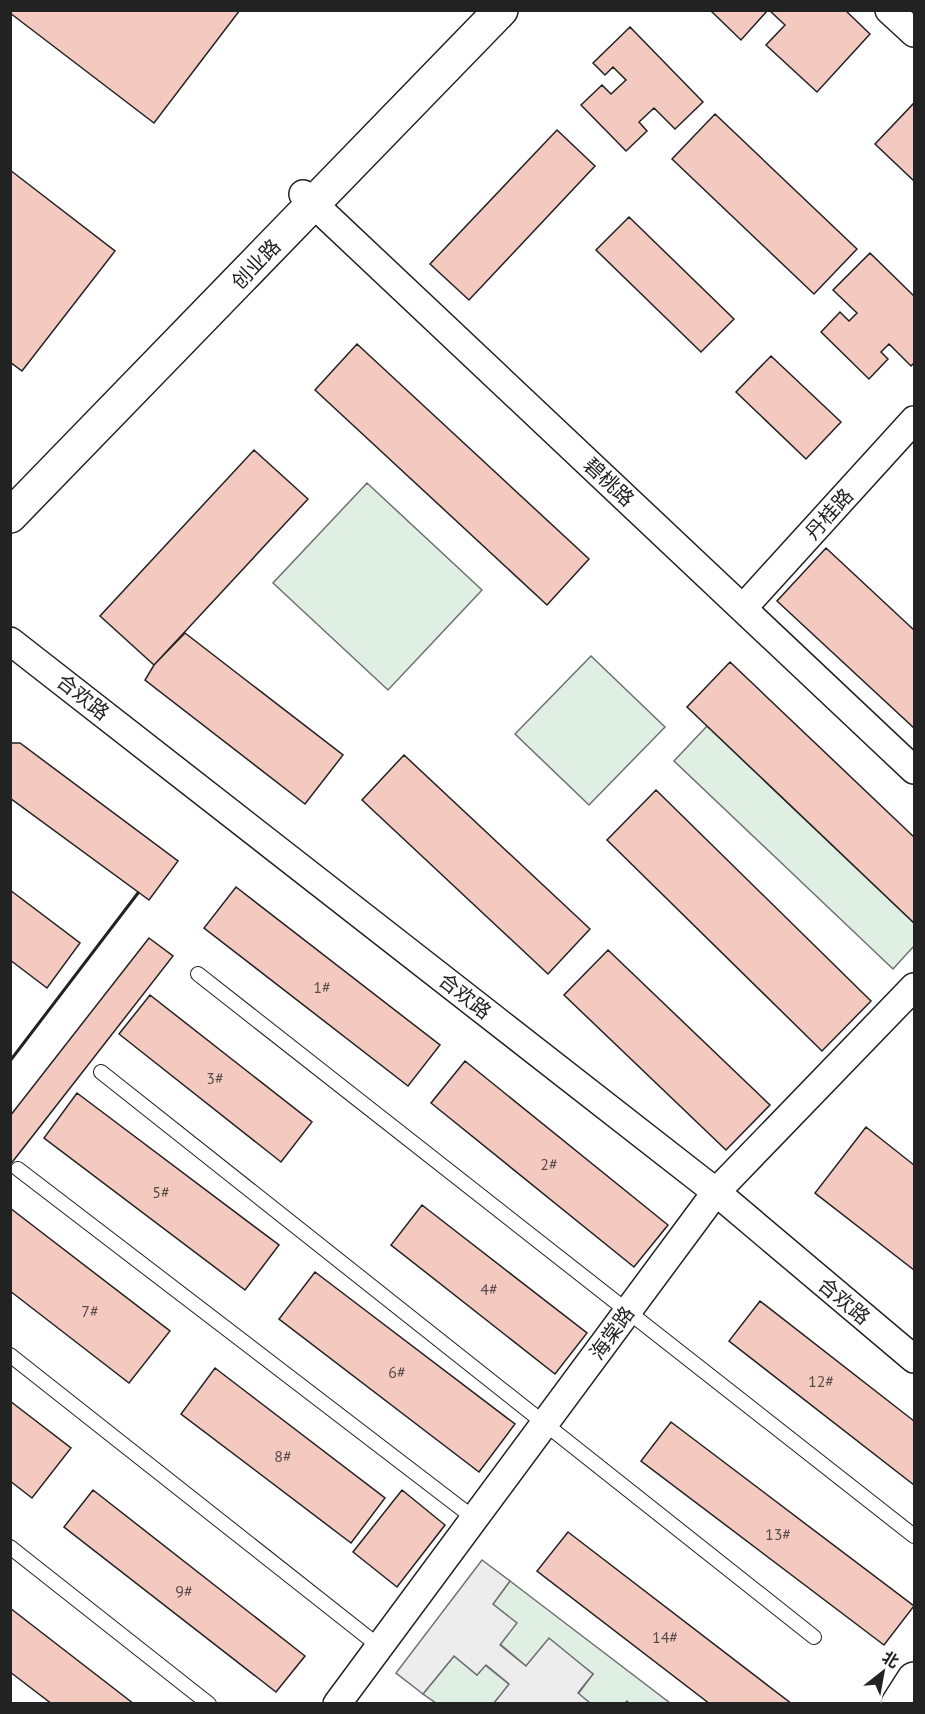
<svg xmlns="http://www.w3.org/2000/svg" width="925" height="1714" viewBox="0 0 925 1714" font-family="'PT Sans','Noto Sans SC',sans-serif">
<rect width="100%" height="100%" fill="#fff"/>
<path fill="#e0efe3" stroke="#6f6f6f" stroke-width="1.5" d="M 367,483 L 482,590 L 388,690 L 273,583 Z
M 591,656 L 665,727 L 589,805 L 515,734 Z
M 707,726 L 914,923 L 914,946 L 893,969 L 674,761 Z
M 510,1581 L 670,1703 L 629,1703 L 627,1701 L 625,1703 L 590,1703 L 578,1694 L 593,1674 L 549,1639 L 526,1666 L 500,1644 L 493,1604 Z
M 454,1656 L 477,1675 L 485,1665 L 510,1685 L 494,1703 L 436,1703 L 423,1694 Z"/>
<path fill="#ededed" stroke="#6f6f6f" stroke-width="1.5" d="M 482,1560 L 510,1581 L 493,1604 L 517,1623 L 500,1645 L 526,1666 L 549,1638 L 593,1674 L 578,1693 L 590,1703 L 494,1703 L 509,1684 L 486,1665 L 477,1675 L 454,1656 L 423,1694 L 396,1673 Z"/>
<path fill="#f3c9c0" stroke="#222" stroke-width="1.5" d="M 10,10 L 240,10 L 154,123 L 10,13 Z
M 710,10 L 768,10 L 741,40 Z
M 769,10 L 845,10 L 870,34 L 817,92 L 766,45 L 785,25 Z
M 630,27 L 703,102 L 675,129 L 654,108 L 639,122 L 647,131 L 626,151 L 581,105 L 602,85 L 611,94 L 626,80 L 613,67 L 605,75 L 593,63 Z
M 914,103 L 914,181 L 875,144 Z
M 715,114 L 857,249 L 814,294 L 672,159 Z
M 557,130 L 595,166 L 469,300 L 430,264 Z
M 10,170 L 115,251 L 22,371 L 10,362 Z
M 629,217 L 734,319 L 701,352 L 596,250 Z
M 870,253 L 914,296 L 914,363 L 911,366 L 889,344 L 881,352 L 888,359 L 869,379 L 821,332 L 840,312 L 849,321 L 857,313 L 833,290 Z
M 357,344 L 589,559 L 547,605 L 315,390 Z
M 771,356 L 841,422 L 806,459 L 736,392 Z
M 254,450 L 308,499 L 154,665 L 100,616 Z
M 826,548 L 914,630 L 914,728 L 777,601 Z
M 185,633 L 343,755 L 305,804 L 145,680 L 154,665 Z
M 730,662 L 914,837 L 914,923 L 687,707 Z
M 10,743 L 20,743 L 178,861 L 149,900 L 10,798 Z
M 404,755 L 590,929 L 548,974 L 362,800 Z
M 656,790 L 871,1001 L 822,1051 L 607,840 Z
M 236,887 L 440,1045 L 408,1086 L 204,928 Z
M 10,890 L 80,943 L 47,988 L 10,960 Z
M 149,938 L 173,956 L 10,1165 L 10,1116 Z
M 608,950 L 770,1105 L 726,1150 L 564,995 Z
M 150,995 L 312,1122 L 281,1162 L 119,1034 Z
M 465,1061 L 668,1225 L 634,1267 L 431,1103 Z
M 77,1093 L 279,1245 L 245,1290 L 44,1138 Z
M 866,1127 L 914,1165 L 914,1270 L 815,1193 Z
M 422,1205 L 587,1333 L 555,1374 L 391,1245 Z
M 10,1208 L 170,1331 L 129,1383 L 10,1291 Z
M 315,1272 L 515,1424 L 479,1472 L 279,1319 Z
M 760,1301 L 914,1421 L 914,1485 L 729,1341 Z
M 215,1368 L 385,1498 L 351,1543 L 181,1414 Z
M 10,1401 L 71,1448 L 32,1498 L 10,1481 Z
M 671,1422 L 914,1606 L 884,1645 L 641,1461 Z
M 93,1490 L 305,1656 L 276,1692 L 64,1527 Z
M 402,1490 L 445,1525 L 397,1587 L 353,1552 Z
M 568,1532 L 792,1704 L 710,1704 L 537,1571 Z
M 10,1608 L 134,1704 L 52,1704 L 10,1672 Z"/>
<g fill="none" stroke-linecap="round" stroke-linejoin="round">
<g stroke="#222" stroke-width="16">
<path id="lane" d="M 198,974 L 914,1536
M 101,1072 L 814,1637
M 18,1169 L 475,1519
M 10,1355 L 380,1647
M 10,1547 L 209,1704"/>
</g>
<g stroke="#222" stroke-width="30">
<path id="street" d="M 889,10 L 914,33
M 303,194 L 914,770
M 743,608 L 914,420
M 10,641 L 716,1192 L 914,1359
M 337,1704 L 716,1192 L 914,987"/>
</g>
<g stroke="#222" stroke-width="36">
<path id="secondary" d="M 10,516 L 501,10
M 898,1704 L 914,1679"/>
</g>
<use href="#lane" stroke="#fff" stroke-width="14"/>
<use href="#street" stroke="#fff" stroke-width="27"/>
<use href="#secondary" stroke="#fff" stroke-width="33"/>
<path stroke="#222" stroke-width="3" d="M 10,1061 L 138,893"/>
</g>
<g text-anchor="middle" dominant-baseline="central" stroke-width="4.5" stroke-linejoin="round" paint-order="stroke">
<g font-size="16" fill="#564c4a">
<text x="322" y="987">1#</text>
<text x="215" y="1078">3#</text>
<text x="549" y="1164">2#</text>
<text x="161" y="1192">5#</text>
<text x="489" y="1289">4#</text>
<text x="90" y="1311">7#</text>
<text x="397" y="1372">6#</text>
<text x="821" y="1381">12#</text>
<text x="283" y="1456">8#</text>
<text x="778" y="1534">13#</text>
<text x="184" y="1591">9#</text>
<text x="665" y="1637">14#</text>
</g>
<g font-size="20" fill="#222" stroke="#fff">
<text transform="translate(256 264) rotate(-46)">创业路</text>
<text transform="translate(609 482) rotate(43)">碧桃路</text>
<text transform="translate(829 514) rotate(-48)">丹桂路</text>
<text transform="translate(83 697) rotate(38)">合欢路</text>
<text transform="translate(465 996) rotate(38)">合欢路</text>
<text transform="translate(844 1301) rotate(40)">合欢路</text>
<text transform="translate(612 1333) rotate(-54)">海棠路</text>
</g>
</g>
<rect width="925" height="1714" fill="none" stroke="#222222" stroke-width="24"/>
<g transform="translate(883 1672) rotate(31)" stroke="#ffffff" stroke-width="4.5" paint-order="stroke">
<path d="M0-4.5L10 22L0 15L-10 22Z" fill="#222222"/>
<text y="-9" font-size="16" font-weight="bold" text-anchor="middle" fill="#222222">北</text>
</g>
</svg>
